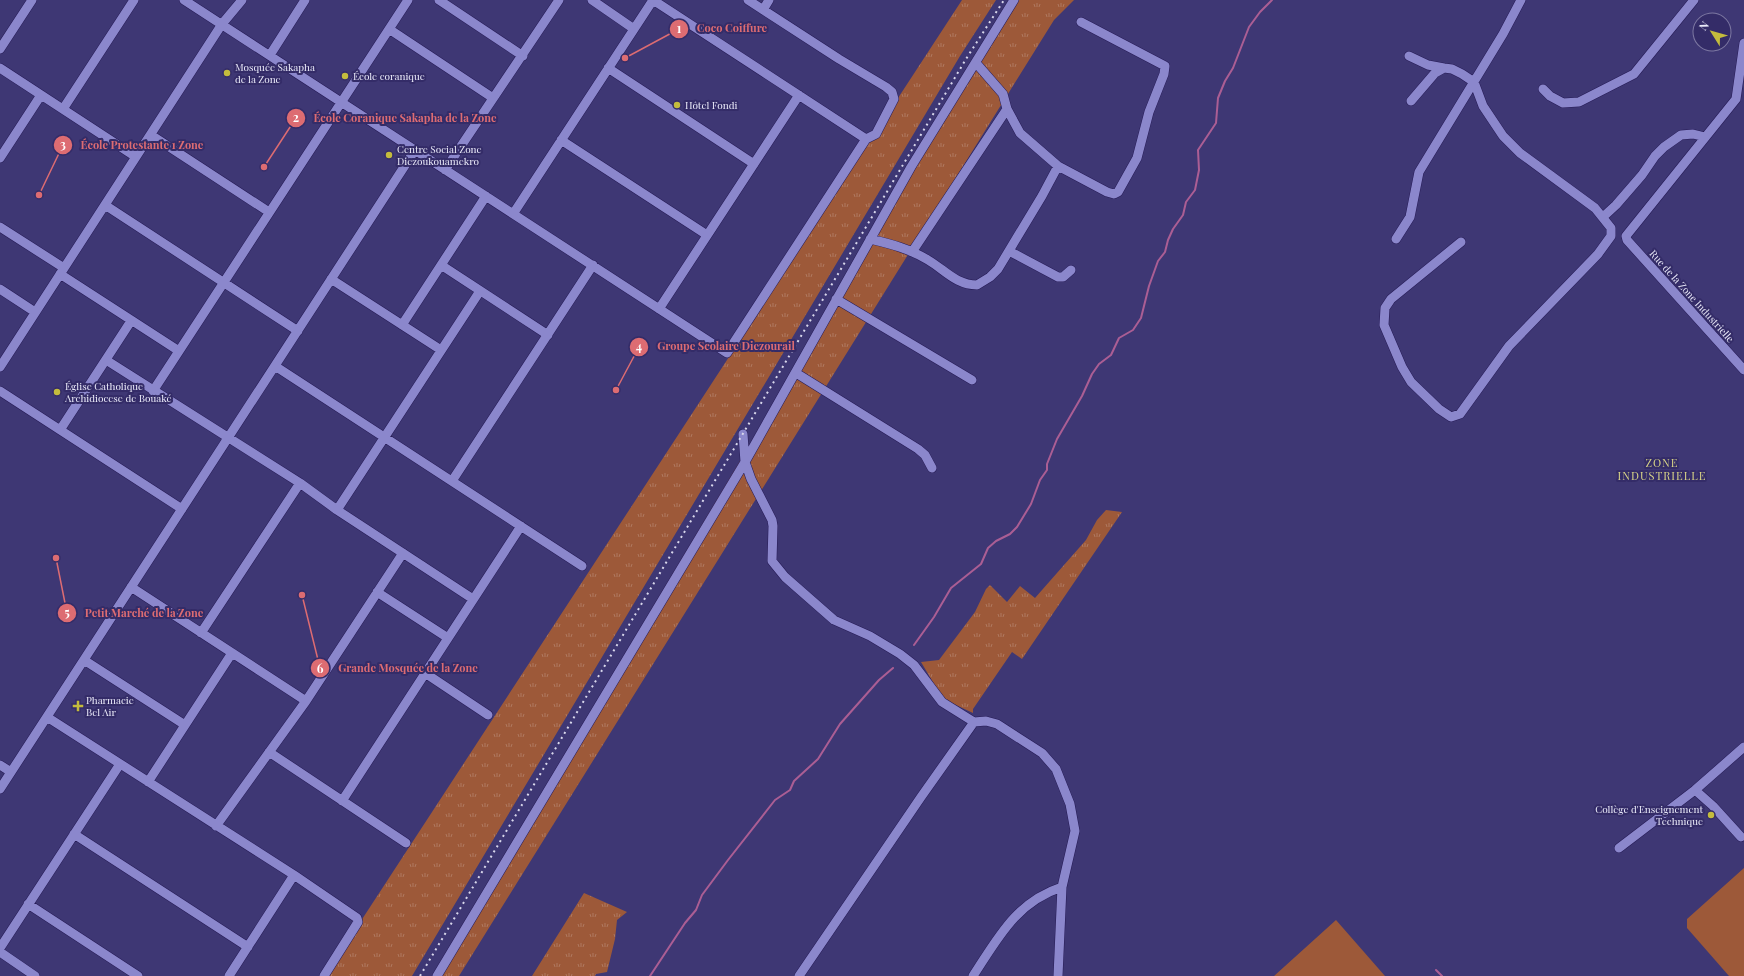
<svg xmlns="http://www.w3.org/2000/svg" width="1744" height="976" viewBox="0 0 1744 976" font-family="'Playfair Display',serif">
<defs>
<pattern id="grass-tufts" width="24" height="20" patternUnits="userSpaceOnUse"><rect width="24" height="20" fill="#9d5939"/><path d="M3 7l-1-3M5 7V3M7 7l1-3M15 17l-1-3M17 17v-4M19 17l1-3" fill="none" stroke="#af7960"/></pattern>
</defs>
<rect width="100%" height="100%" fill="#3e3774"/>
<path fill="url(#grass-tufts)" d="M 962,0 L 996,0 L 960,56 L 412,976 L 325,976 Z
M 1019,0 L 1074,0 L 1054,20 L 459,976 L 433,976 L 976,65 Z
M 1106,510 L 1122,512 L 1022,659 L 1012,652 L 973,709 L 973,713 L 943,699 L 921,662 L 939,660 L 975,612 L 986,589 L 990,585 L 1007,602 L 1020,586 L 1035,598 L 1086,540 L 1097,520 Z
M 584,893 L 627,912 L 617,920 L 615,939 L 607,972 L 596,974 L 595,976 L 532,976 Z"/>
<path fill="#9d5939" d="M 1744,868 L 1744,976 L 1729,976 L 1687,928 L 1687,919 Z
M 1336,920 L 1385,976 L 1274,976 Z"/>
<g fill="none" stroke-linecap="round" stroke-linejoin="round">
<path stroke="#ab5e94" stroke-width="2" d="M 914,645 L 934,617 L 951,588 L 981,564 L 988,548 L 996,541 L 1010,534 L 1017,527 L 1031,504 L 1040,480 L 1047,470 L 1047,464 L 1057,439 L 1082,396 L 1092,374 L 1099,364 L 1111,355 L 1119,338 L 1133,330 L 1141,318 L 1149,286 L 1158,261 L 1165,252 L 1168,240 L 1173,229 L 1183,215 L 1186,202 L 1195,190 L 1199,170 L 1198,150 L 1216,123 L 1218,98 L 1225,81 L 1233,68 L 1249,27 L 1260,12 L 1272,0
M 1436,970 L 1442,976
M 650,976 L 685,923 L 696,910 L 702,895 L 728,860 L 775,800 L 790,790 L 794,781 L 818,759 L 840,724 L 879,680 L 893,668"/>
<g stroke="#261b56" stroke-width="10">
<path id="minor" d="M 184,0 L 727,353 L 866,139 L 876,134 L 878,130 L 894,99 L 892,92 L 886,87 L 839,59 L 748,0
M 439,0 L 523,56
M 592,0 L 634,29
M 763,10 L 769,0
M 389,29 L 493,98
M 1744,43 L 1736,99 L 1626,236 L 1627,240 L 1744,370
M 0,49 L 32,0
M 270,55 L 305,0
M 1409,56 L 1428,65 L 1444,68
M 976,63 L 1003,94 L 1007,109 L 1020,133 L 1058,166 L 1107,192 L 1114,194 L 1118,192 L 1137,158 L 1149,112 L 1164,74 L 1165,66 L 1081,22
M 0,68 L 136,157
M 608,68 L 754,164
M 1543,89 L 1550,96 L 1563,103 L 1579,102 L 1634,74 L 1694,0
M 1411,101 L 1435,73 L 1444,68 L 1452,69 L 1462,74 L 1474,82 L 1483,106 L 1503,136 L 1520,153 L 1595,208 L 1611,228 L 1611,236 L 1598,254 L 1509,346 L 1460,414 L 1451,417 L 1439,409 L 1411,382 L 1402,367 L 1384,325 L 1385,308 L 1391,299 L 1461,242
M 63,109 L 134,0
M 151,135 L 269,212
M 561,140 L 707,235
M 0,158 L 41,95
M 445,170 L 559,0
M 105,205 L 298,331
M 513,214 L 653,0 L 866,139
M 1603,217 L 1616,205 L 1642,175 L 1655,156 L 1664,147 L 1681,135 L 1693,134 L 1705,137
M 0,227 L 64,268
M 870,239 C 891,244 910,249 928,260 C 945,270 956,285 977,285 L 990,277 L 998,269 L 1042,196 L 1058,166
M 1396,239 L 1410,217 L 1419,172 L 1503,34 L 1521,0
M 1009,251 L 1058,277 L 1063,277 L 1071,270
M 912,252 L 1007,109
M 441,265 L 548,335
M 60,274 L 179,351
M 331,279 L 441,350
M 0,289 L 35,312
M 836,299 L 972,380
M 659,309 L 799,95
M 402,325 L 486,196
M 106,360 L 300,483 L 337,510 L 473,599
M 275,366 L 582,566
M 0,367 L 222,24 L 242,0
M 796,373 L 918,449 L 925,455 L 932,468
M 0,391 L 182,509
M 153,391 L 408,0
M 60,430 L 131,321
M 743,434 L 745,462 L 751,479 L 772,520 L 773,526 L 772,561 L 785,577 L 834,620 L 870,636 L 900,654 L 914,665 L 942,702 L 974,722 L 986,721 L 997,724 L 1042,753 L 1056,769 L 1070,804 L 1075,831 L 1062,887 L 1058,976
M 452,481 L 593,265
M 337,510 L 480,291
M 131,587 L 306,701
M 377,592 L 448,638
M 201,633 L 300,483
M 84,660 L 185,725
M 425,673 L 488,715
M 47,717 L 294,875 L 357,918 L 358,922 L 324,976
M 269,752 L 406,843
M 0,765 L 11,772
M 148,782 L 232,653
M 0,789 L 415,150
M 1695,790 L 1713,806 L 1741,837
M 342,801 L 521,526
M 216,826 L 306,701 L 403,553
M 74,834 L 248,947
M 1619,848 L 1695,790 L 1744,747
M 28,904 L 138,976
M 0,948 L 120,764
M 0,952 L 35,976
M 229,976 L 294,875
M 437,976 L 745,462 L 911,167 L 1014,0
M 799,976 L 921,797 L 974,722
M 973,976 C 998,938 1016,902 1062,887"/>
</g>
<use href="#minor" stroke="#8b87cc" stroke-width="9"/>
<path stroke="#d9d8ec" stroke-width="2" stroke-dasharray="2 4" stroke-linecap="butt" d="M 420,976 L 966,59 L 1004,0"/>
</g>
<g fill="#c4bc3d" stroke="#342c68" stroke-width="1.5">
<circle cx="227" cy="73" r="4"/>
<circle cx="345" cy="76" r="4"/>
<circle cx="677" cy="105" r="4"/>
<circle cx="389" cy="155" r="4"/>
<circle cx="57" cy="392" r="4"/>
<path d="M76 700h4v4h4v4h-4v4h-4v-4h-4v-4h4z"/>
<circle cx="1711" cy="815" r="4"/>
</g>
<g text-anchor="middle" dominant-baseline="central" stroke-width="4" stroke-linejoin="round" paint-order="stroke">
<g font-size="10" fill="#ebebfa" stroke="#342c68" text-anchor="start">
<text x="235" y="67">Mosquée Sakapha<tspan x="235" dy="12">de la Zone</tspan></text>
<text x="353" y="76">École coranique</text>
<text x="685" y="105">Hôtel Fondi</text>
<text x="397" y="149">Centre Social Zone<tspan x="397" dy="12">Diezoukouamekro</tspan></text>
<text x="65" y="386">Église Catholique<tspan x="65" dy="12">Archidiocese de Bouaké</tspan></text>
<text x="86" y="700">Pharmacie<tspan x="86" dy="12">Bel Air</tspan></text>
<text x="1703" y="809" text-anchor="end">Collège d'Enseignement<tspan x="1703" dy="12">Technique</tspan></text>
</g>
<g font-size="10" fill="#ebebfa" stroke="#342c68">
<text transform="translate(1692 296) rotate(48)">Rue de la Zone Industrielle</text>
</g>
<g font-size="11" letter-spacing="1" fill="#dad688" stroke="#342c68">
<text x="1662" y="462">ZONE<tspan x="1662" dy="13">INDUSTRIELLE</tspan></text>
</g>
</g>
<path fill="none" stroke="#dd6c72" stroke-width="1.5" d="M625 58L679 29M264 167L296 118M39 195L63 145M616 390L639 347M56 558L67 613M302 595L320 668"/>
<g fill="#dd6c72" stroke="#342c68" stroke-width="1.5">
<circle cx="625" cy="58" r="4"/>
<circle cx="264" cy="167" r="4"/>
<circle cx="39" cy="195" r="4"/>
<circle cx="616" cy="390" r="4"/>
<circle cx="56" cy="558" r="4"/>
<circle cx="302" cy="595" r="4"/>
<circle cx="679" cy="29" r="10"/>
<circle cx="296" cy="118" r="10"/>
<circle cx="63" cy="145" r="10"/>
<circle cx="639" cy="347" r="10"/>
<circle cx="67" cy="613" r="10"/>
<circle cx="320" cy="668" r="10"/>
</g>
<g font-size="12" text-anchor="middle" font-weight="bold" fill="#fff">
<text x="679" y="33">1</text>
<text x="296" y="122">2</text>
<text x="63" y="149">3</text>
<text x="639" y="351">4</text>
<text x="67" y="617">5</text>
<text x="320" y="673">6</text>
</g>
<g font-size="11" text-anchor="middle" font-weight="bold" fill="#dd6c72" stroke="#342c68" stroke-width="4" stroke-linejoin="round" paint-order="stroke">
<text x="732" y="32">Coco Coiffure</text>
<text x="405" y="122">École Coranique Sakapha de la Zone</text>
<text x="142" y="149">École Protestante 1 Zone</text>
<text x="726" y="350">Groupe Scolaire Diezourail</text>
<text x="144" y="617">Petit Marché de la Zone</text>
<text x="408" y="672">Grande Mosquée de la Zone</text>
</g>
<g transform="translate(1712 32) rotate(307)"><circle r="19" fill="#342c68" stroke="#7d78a2"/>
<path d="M0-3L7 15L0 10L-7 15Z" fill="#c4bc3d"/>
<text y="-6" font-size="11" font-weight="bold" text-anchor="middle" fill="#ebebfa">N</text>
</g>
</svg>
